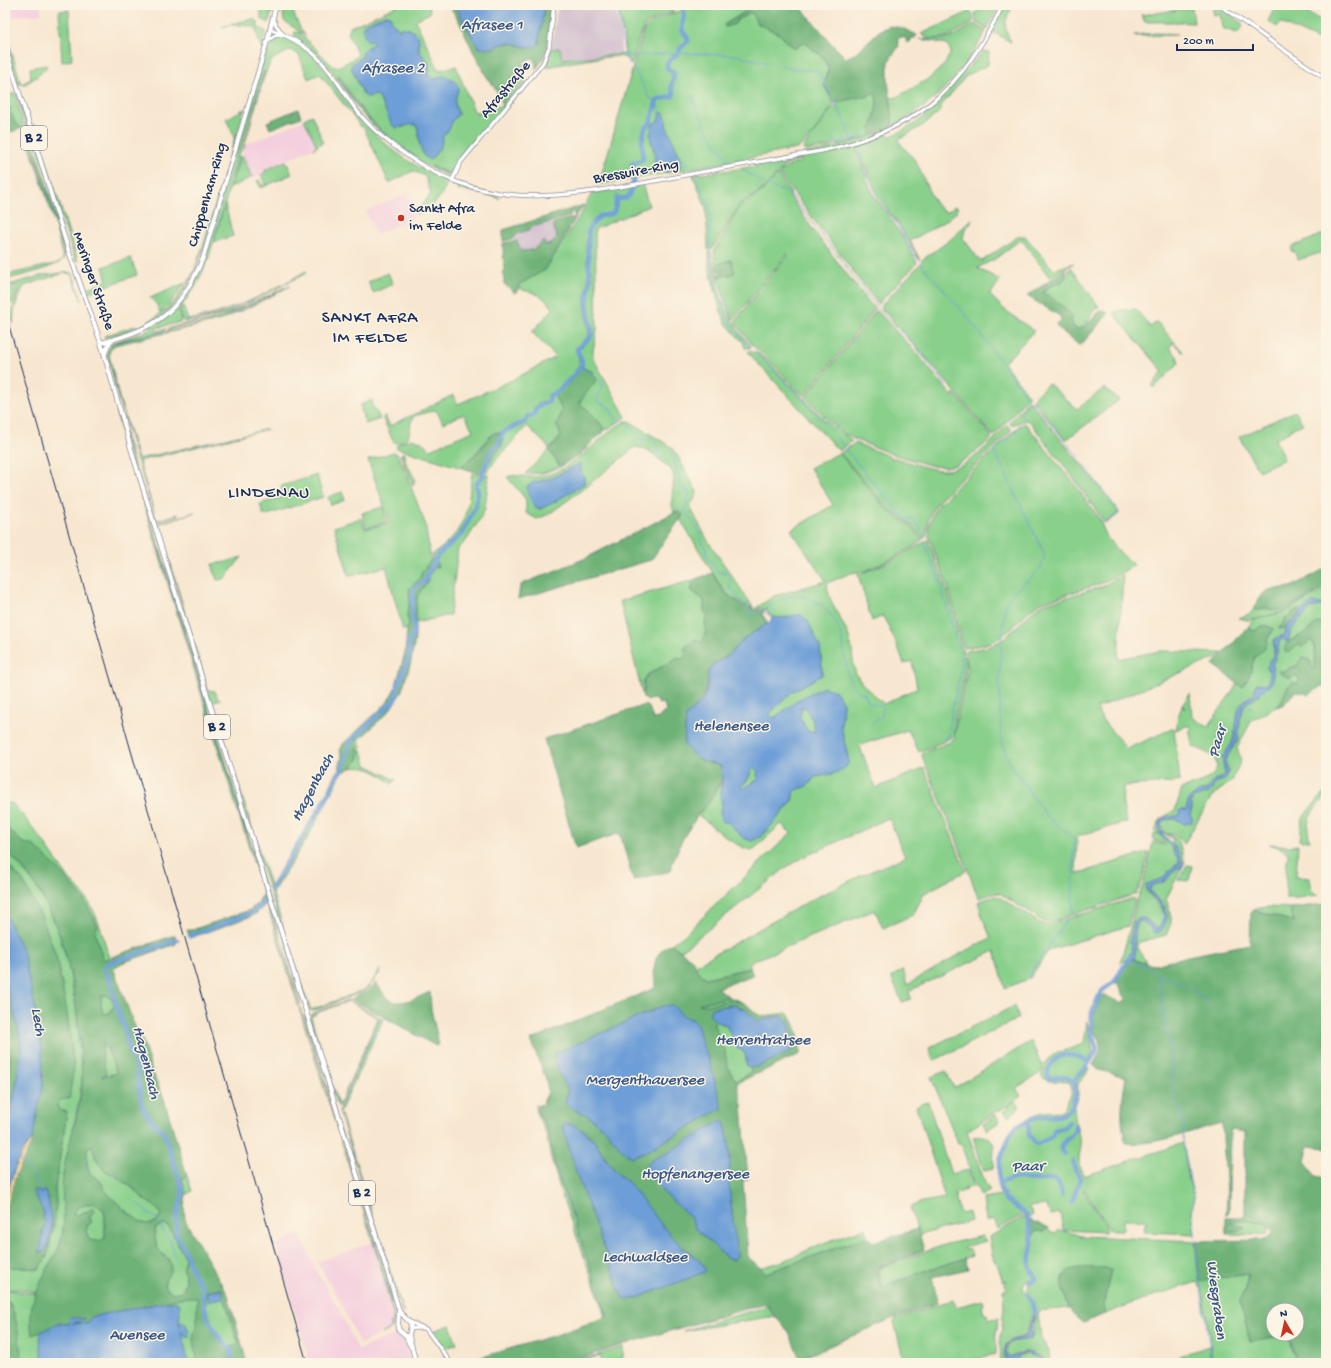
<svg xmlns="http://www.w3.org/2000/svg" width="1331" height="1368" viewBox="0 0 1331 1368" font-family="'Gochi Hand',sans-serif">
<rect width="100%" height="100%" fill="#fcf5e5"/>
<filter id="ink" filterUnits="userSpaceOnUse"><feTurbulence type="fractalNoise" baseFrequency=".025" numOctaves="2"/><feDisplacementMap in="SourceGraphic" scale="8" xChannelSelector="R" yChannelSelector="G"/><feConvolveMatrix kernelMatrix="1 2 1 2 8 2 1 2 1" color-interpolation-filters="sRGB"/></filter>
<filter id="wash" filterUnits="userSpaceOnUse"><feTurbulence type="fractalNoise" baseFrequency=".012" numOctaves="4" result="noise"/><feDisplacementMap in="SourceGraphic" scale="16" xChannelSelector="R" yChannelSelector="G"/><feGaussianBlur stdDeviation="0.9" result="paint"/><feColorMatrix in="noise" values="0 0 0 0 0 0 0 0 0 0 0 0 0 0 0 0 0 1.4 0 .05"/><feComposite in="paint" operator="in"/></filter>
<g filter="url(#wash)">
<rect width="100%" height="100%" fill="#f8e7d0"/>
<path fill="#f4cfde" d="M 5,5 L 40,5 L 42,14 L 5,17 Z
M 305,120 L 316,144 L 315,147 L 265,170 L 266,172 L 253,179 L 243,156 L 242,151 L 244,145 Z
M 407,194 L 417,215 L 376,235 L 366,211 Z
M 300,1234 L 316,1271 L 337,1306 L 358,1350 L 395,1334 L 400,1335 L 403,1338 L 411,1363 L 310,1363 L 276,1244 Z
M 373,1242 L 395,1320 L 392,1329 L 390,1330 L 360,1344 L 340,1301 L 317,1262 Z"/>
<path fill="#d0bdce" d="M 558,5 L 615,5 L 621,37 L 621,54 L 562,59 L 551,49 Z
M 550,221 L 556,231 L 557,238 L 551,244 L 546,245 L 543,241 L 533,250 L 521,251 L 517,241 L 513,240 L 515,236 L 528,230 L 531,227 Z"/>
<path fill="#89d08b" stroke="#528074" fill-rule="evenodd" d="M 259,5 L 273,5 L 269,23 L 261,19 L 261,9 Z
M 286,5 L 290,5 L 300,28 L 306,36 L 284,21 L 283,15 Z
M 399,5 L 429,5 L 430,13 L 415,20 L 439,70 L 456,66 L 474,111 L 477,113 L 502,105 L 502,108 L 462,155 L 455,161 L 456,163 L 451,170 L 453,171 L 451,174 L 431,166 L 450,175 L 448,176 L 418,162 L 384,136 L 362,114 L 332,72 L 313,51 L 294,36 L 295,32 L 300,33 L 334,67 L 338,67 L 353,59 L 358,54 L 348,34 L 350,27 ZM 385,15 L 399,29 L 403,27 L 419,40 L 419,51 C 424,58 433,62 428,74 C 430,78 432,80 437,79 L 457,95 C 454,101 454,105 458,112 L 458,115 L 452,120 L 450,128 L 443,136 L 441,146 L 431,159 C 429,157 425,155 423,152 C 417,144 422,131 414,124 L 409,124 L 402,128 L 382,105 L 379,97 L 376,95 L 372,95 L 369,97 L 363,94 L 351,67 L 352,64 L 362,57 L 363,51 L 366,48 L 374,43 L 366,23 ZM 338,76 L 339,76 C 353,99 369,121 390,138 C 398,145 408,151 417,158 C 388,145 353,104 338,76 Z
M 618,5 L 677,5 L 673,12 C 646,22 644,21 636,50 C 634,55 634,61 631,65 C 629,63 628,60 625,58 C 618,52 557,66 544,67 L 550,56 L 551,49 L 560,48 L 562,59 L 625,54 L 624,37 Z
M 694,5 L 752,5 L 751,8 L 724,25 L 737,20 L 751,11 L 757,23 L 779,34 L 795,49 L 803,42 C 823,57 834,59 824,86 L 834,104 C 827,114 807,145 796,149 L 668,173 L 601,184 L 599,183 L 644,30 L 652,22 ZM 658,121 L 666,125 L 681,159 L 656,169 C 654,164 655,158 654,153 C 651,139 649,138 653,124 Z
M 987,5 L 1000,5 L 987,29 L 976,23 L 975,13 Z
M 1005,5 L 1013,5 C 1005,23 1002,23 1011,42 L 991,31 Z
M 1212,5 L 1217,5 L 1242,23 C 1244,27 1240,32 1236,33 L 1222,28 L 1220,14 L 1214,15 Z
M 1276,5 L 1310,5 L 1307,13 L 1326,23 L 1325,43 L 1281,23 L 1277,27 L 1268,21 Z
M 1192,8 L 1194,23 L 1173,22 L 1145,22 L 1141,15 Z
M 69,10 L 72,60 L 62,62 L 59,11 Z
M 971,11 L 973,16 L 973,22 C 958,31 938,47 921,34 Z
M 254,19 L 258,22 L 258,28 L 266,31 L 261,48 L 256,30 L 253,26 L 232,25 L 221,27 L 247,20 Z
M 974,24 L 986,31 C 964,70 934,107 892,126 L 892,111 L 890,97 L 895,98 L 930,78 L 945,64 L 951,52 L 947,44 L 919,39 L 945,39 L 951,38 Z
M 5,29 L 21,84 L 31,79 L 30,68 L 46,65 L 47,67 L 38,76 L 24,85 L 18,84 L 5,41 Z
M 1156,33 L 1177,34 L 1177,35 L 1135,36 L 1134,35 Z
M 276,36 C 304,32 337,87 351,106 C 359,116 368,127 377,136 C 391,149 407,161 424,170 C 431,174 439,177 446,181 L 447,183 C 439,201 434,206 417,215 L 416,212 L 431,194 L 425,176 L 413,171 L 389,183 L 363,126 L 360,127 L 356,120 L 320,74 L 308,79 L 299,55 L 291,50 L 273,59 L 270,63 L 263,80 L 243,150 L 265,72 L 264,71 L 208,260 L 197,284 L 179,310 L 181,322 L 156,328 L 157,331 L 166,329 L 164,331 L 115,342 L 110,345 L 114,342 L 144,332 L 176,308 L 188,292 L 200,269 L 261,69 L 271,40 Z
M 983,51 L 989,52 L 988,65 L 966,76 L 940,107 L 942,110 L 923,125 L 898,140 C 903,148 911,154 916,162 C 924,175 932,209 947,212 L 955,206 L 959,209 L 947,220 L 910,241 L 920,260 L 899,225 L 878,197 L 860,154 L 856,149 L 870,187 L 875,197 L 882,206 L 904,239 L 917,263 L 878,304 L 779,174 L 787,167 L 799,162 L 802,158 L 786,165 L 761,191 L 740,204 L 712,249 L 708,250 L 706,208 L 693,175 L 738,169 L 803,157 L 803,154 L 821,151 L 881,133 L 891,136 C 909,128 926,118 938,102 Z
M 875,92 L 877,103 L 875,116 L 871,126 L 872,135 C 864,138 843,147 835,144 L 829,147 L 805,151 L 803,149 L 806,144 L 830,111 L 840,102 L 858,97 L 866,97 Z
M 14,93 L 24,127 L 57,225 L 64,258 C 58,268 18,276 5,280 L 5,275 L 59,263 L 63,259 L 55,224 L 24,128 L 22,128 L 14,122 L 12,114 L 9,113 L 11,108 L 6,107 L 9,95 Z
M 16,93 L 18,94 L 60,226 L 66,257 L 57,223 L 29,136 Z
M 244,109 L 235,142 L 234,140 L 234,136 L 226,119 Z
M 312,115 L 323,142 L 313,149 L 315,147 L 316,144 L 304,119 Z
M 34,124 L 78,261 L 76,262 L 49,180 L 50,177 L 47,174 L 31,126 Z
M 234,141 L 235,143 C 228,167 221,191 214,216 C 201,256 186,314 139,328 L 164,311 L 174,302 L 187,284 L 194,271 L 204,243 Z
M 240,157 L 243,157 L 252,177 L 230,188 Z
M 286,161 L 292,174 L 261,188 L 257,181 L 259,180 L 262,186 L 266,184 L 261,175 L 266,172 L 265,170 Z
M 778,175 L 790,192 L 791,194 L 789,195 L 813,230 L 866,299 L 875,309 L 804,396 L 762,353 L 755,348 L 735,323 L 736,320 L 788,255 L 787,254 L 733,320 L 728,309 L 715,270 L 714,251 L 739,207 L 761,192 ZM 731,260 L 735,272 L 730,275 L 721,276 L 725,271 L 723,268 L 718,271 L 717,269 L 718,264 Z
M 642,184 L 649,206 L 595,229 L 597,329 L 593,351 L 593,358 L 626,417 L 606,430 L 604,429 L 594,416 L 579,403 L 596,377 L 586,369 L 583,369 L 583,362 L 578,349 L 592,337 L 593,334 L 588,301 L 592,279 L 589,251 L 590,240 L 589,231 L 591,227 L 601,217 L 612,215 L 615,213 L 618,200 C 630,199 630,196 633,186 Z
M 458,185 L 498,196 L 500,199 C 493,195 465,189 458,191 Z
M 630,187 L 628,195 L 623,197 L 616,196 L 614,208 L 611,213 L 603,214 L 597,216 L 588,228 L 586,247 L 588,280 L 585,302 L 589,336 L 575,349 C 576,352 579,357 579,361 C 581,371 556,391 548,395 L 547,401 C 540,403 533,404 533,413 L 531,415 L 526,416 L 524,422 C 515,424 503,436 495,432 C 487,438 482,446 475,454 C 471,459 465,461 462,468 L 397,448 L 396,447 L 397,445 C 413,437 417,437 430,449 L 473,431 L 464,414 L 443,423 L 436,410 L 414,416 C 406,428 416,439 396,443 L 393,441 L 383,419 L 383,417 L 385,416 L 390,426 L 453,395 L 458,404 L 510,381 L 556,357 L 532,332 L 553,309 C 546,297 535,292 522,290 L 517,285 L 545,270 L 581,214 L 592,193 Z
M 225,204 L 233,236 L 214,242 Z
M 972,219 L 972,221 L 965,230 L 963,238 L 980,261 L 982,261 L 1019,236 L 1025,236 L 1052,268 L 1055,269 L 1074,263 L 1050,278 L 1022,240 L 1020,240 L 995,259 L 977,268 L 1000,280 L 990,295 L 1005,310 L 1034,331 L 1004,363 L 1029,396 L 994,436 L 992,435 L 915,345 L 880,307 L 922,262 L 922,260 L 950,240 Z
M 1326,233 L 1326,251 L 1298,260 L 1294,251 L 1292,252 L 1292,247 Z
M 709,252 L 711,252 C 713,274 721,303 732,321 C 737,330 744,338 751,346 L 750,348 L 745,348 L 743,342 L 726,324 L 720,309 L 709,267 Z
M 131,258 L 137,275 L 87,293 L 85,289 L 107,281 L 103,267 Z
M 1071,267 L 1099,307 L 1094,309 C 1092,315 1081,339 1072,324 C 1069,320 1068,314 1066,309 C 1058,304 1051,298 1042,293 C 1047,286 1052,286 1059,283 C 1065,282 1069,272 1071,267 Z
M 306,271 L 307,273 L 249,302 L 215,314 L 184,322 C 179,316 179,312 183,306 L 188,320 C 230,314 270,292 306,271 Z
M 70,272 L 73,274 L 82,301 L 71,274 L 64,273 L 24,286 L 15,307 L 13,324 L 11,312 L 17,297 L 18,290 L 14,286 L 9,285 L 44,275 Z
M 388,273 L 393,284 L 373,293 L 368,282 Z
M 185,283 L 170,303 L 160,313 L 156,303 L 150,298 Z
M 290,286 L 254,305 L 221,320 L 115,345 L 110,350 L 109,355 L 120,401 L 138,459 L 268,429 L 139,461 L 156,519 L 159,520 L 178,514 L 178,515 L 156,521 L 118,398 L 107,353 L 109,348 L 115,343 C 153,334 194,328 231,314 C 251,306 271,297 290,286 Z
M 9,287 C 19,288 16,296 13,303 L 11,304 L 5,293 L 5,288 Z
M 285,287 L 269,296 L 230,313 L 167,330 L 170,328 C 211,318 249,307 285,287 Z
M 1136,309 L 1150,327 L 1157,322 L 1183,352 L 1182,352 L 1174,343 L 1169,347 L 1177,356 L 1179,363 L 1154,388 L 1152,386 L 1162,372 L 1162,370 L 1113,313 L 1120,310 Z
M 877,311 L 912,348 L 953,397 L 953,395 L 954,393 L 991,436 L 991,438 L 990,440 L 974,453 L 956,465 L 946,467 L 933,466 L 892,454 L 856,440 L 845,434 L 826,418 L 806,398 L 807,395 L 875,312 Z
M 138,325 L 139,326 L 137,328 L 136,327 L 128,332 L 105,338 L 104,336 Z
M 749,351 L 760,354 L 824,419 L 852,441 L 839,451 L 752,357 L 748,352 Z
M 1048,383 L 1077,409 L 1104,388 L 1119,400 L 1067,439 L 1065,439 L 1032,399 Z
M 555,394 C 555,401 561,404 562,411 L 561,412 L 557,425 L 561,436 L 554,445 L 549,448 L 527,426 L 494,462 L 488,472 L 484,472 L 502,435 L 519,424 L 525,424 L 528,418 C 537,416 534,413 538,406 L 549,402 L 551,396 Z
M 372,400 L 373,403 L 372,404 L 373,409 L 375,408 L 380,419 L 365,424 L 360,405 Z
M 1029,400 L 1110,500 L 1118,512 L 1118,514 L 1105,523 L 1069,472 L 1030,422 L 1026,420 L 1012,425 L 1010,424 L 1010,422 Z
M 1295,411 L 1303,424 L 1293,428 L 1291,431 L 1275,439 L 1284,459 L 1259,471 L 1239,437 Z
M 116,412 L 335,1122 L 219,752 Z
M 118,412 L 268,898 L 301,1004 L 222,755 Z
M 625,421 L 629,421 L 673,448 L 697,492 L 696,496 L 690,506 L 692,511 L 708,541 L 753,607 L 753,608 L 730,597 L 722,588 L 680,519 L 683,515 L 679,510 L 674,512 C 668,499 677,480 672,471 C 670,467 663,463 660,460 C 650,451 649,450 635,447 L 583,489 L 549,514 L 537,519 L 526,513 L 526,500 L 524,497 L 507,477 C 514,474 524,477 532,477 C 539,477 549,475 556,472 C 582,460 600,436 625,421 ZM 581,464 L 581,472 L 584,478 L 584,484 L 556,501 L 540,509 L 534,506 L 527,491 L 527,487 L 532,483 L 552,478 Z
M 1026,424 L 1065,473 L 1067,474 L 1103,524 L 1102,526 L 1109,541 L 1111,541 L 1115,548 L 1134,565 L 1120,574 L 1102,583 L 1040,603 C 1021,614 1010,636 989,643 C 981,646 972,646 964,648 L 950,593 L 929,537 L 929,527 L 932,516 L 937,506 L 947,496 L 1020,425 Z
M 1006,426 L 1008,426 L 1011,429 L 1010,432 L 940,499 L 933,509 L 929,517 L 926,536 L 923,539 L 913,526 L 888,509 L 840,453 L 855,443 L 891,457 L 891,458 L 895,458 C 910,462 931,471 946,470 C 967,469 993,441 1006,426 Z
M 549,450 L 560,467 L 543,473 L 525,474 Z
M 394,452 L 397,454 L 402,464 L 425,523 L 431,560 L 422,572 L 420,578 L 409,594 L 410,601 L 407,615 L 409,623 L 407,629 L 403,630 L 386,567 L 349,576 L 334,527 L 361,518 L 365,529 L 390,523 L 368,460 Z
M 403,452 L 404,453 L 405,461 L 415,479 L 413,486 L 400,454 L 402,455 Z
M 839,453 L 887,510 L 912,527 L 922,540 L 913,547 L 881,564 L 865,571 L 851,573 L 827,583 C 828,605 844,620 850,640 C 853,651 852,664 856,674 C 862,686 874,695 884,704 L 917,688 L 912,661 L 904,664 L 896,643 L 883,616 L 872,621 L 858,575 L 882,565 L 913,549 L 927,540 L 928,540 L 949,597 L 966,664 L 965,675 L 956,712 L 954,732 L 952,737 L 943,742 L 919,752 L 908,730 L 859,745 L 876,788 L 924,768 L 966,871 L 923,894 L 923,896 L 913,915 L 883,928 L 875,910 L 748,963 L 750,968 L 706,978 L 698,972 L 694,966 L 811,900 L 860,876 L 905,857 L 889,818 L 806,856 L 788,866 L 681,951 L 671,944 L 682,937 L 791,833 L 781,824 L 753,850 C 740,851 710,824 698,815 L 711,800 L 722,779 L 720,793 L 722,805 L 719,812 L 743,838 L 763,835 L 792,802 L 794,791 L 807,786 L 815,777 L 832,774 L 848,761 L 841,727 L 843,703 L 836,691 L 784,710 L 777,716 L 773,718 L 770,716 L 770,713 L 793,691 L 822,675 C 822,667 822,658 820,649 C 818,641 808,621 802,615 C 788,616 773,625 766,609 L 756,608 L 774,596 L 826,581 L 791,530 L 833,505 L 810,468 Z
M 472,473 L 489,475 L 485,508 L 480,519 L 466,541 L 458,549 L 450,615 L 416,623 L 415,615 L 417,595 L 427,582 L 429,575 L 438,564 L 436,562 L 438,557 L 463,533 L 472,515 L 473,512 L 471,512 C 467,524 460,534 451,543 C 445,549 438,553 434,561 L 433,560 L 432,555 C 467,530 467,513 472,473 Z
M 317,475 L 323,497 L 264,516 L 260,504 L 283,497 L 281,486 Z
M 342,492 L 345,500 L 331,505 L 328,497 Z
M 383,507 L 387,522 L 366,528 L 362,513 Z
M 195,512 L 161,523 L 159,525 L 208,690 L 215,691 L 218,699 L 221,699 L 213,702 L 210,699 L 158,526 L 159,523 Z
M 242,557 L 224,579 L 217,580 L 212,564 L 226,562 Z
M 1123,575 L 1118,659 L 1160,651 L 1223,653 L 1218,657 L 1097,708 C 1102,725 1117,734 1126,749 L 1174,728 L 1180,781 L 1169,783 L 1124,786 C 1121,799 1123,810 1127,822 L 1077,836 L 1076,874 L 1149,852 L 1141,884 L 1136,894 L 1050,922 L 1044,922 L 1001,894 L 994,893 L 980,898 L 978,897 L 954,833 L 922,756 L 923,753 L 950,742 L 954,738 L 958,712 L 968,670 L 965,651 L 989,647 L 1005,638 L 1035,609 L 1041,605 L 1103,586 Z
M 690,581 L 693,585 L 691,590 L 704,600 L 704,610 L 708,617 L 705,623 C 707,630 705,637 702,643 L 697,638 L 685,648 L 686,657 L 644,690 L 642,693 L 620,601 Z
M 1326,589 L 1326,606 L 1324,604 L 1313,603 L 1301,613 L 1299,609 L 1291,615 L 1279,628 L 1285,628 L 1286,634 L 1275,639 L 1273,642 L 1274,653 L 1269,665 L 1270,678 L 1268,683 L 1265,684 L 1257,683 L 1254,695 C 1233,702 1239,720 1234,737 C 1232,745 1226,751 1222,758 L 1225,774 L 1221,778 L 1215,779 C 1209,789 1208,790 1197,792 L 1195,795 L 1190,797 L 1187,807 L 1188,810 L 1182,810 L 1179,813 L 1178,816 L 1162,818 L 1159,822 L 1159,833 L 1156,833 L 1155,831 L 1160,819 L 1174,811 L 1176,808 L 1182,788 C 1193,787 1227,775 1214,759 C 1209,753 1199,749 1192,746 L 1189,725 L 1176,730 L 1178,716 L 1182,707 L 1187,708 L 1182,706 L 1190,693 L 1192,717 L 1208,727 L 1238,683 L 1242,686 L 1248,679 L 1255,656 L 1265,645 L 1269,636 L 1272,633 L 1266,625 L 1254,631 L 1248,626 L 1254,620 L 1287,611 Z
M 1317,592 L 1290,609 L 1279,613 L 1253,620 L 1254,618 L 1251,620 L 1247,620 L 1238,618 L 1250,614 L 1254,609 L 1256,611 L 1264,608 L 1264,609 C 1270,608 1275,610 1281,609 C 1294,606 1305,598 1317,592 Z
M 1317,606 L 1321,606 L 1326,611 L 1326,621 L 1317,623 L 1305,633 L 1288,642 L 1299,645 L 1311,639 C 1318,646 1314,660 1315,669 L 1313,671 L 1310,660 L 1304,658 L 1295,667 L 1291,667 L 1286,671 L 1301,679 L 1297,684 L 1288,686 L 1281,702 L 1276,707 L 1252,720 L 1237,748 L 1241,760 L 1232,781 L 1212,796 L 1184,844 L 1173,834 L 1162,833 L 1164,830 L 1162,828 L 1161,824 L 1164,820 L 1179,819 L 1184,824 L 1187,824 L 1192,817 L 1190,815 L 1192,809 L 1191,803 L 1192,799 L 1215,783 L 1226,779 L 1228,771 L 1225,760 L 1238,739 L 1240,720 L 1244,706 L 1247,702 L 1256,698 L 1273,677 L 1272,665 L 1277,652 L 1279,641 L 1284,638 L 1286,639 L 1284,641 L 1288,642 L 1290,630 L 1309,610 Z
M 213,704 L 303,990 L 311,1010 L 364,990 L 372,982 L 380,969 L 381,971 L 369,987 L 364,991 L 314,1011 L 310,1010 L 302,993 L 269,889 L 212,706 Z
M 801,707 L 805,707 L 813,721 L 815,731 L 808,732 L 799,716 L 801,713 Z
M 358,739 L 359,740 L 366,765 L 396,780 L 392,784 C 379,773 368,765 351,768 C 360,755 362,758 354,742 Z
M 339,768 L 345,771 L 342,773 L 308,837 L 305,829 L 319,809 Z
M 754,768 L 758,770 L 759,779 L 743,790 L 741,786 L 748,780 L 751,770 Z
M 1326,791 C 1326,802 1313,807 1310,817 C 1307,824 1308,833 1310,840 L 1300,841 L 1302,820 L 1306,813 Z
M 12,803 C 31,824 47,846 62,869 C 69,880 79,888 86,898 C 99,916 103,937 109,958 L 103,960 L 84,900 L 62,873 L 35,846 L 23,843 L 5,826 L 5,804 Z
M 1154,834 L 1160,834 L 1164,840 L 1166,841 L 1172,848 L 1175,856 L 1178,858 L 1179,863 L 1169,871 L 1164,878 L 1152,882 L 1146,891 C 1149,894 1152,898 1155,901 C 1164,910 1166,913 1161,926 L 1157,929 L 1146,919 L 1140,918 L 1133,927 L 1130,942 L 1132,951 L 1125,961 L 1120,962 L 1126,943 L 1137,900 L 1143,885 L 1153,842 L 1165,845 L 1164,843 L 1153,840 Z
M 1165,834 L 1172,835 C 1181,843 1181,851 1185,862 L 1166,899 L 1171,913 L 1171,923 L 1166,935 L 1140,942 L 1137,944 L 1142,956 L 1146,962 L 1143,963 L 1134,959 C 1138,946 1131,935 1138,922 L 1140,921 L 1146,924 L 1155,933 L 1160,932 L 1166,910 L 1164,905 L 1150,891 C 1151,881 1159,885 1165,881 C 1167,880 1168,878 1169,876 C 1173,871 1179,868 1182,862 L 1176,849 L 1172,845 L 1173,839 Z
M 1269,844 L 1289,846 L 1298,845 L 1296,876 L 1310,878 L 1312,891 L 1318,895 L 1298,898 L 1286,898 L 1286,871 L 1288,853 L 1283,849 Z
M 5,848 L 34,883 L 45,902 L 58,931 L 68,964 L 76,1007 L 81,1067 L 82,1080 L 80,1095 L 63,1177 L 64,1221 L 63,1232 L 60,1244 L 55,1256 L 47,1271 L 37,1293 L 26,1290 L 9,1289 L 8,1290 L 37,1294 C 31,1307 30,1320 32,1334 L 168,1290 C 162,1281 165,1278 171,1270 L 168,1258 L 161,1253 L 156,1245 L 155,1229 L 163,1224 L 169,1227 L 185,1258 L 183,1266 L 186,1281 L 200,1289 L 204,1363 L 22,1363 L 15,1317 L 11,1305 L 5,1297 L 5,1254 L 6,1250 L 9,1251 L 8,1256 L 21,1268 L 39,1269 L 46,1258 L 50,1245 L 56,1204 L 55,1187 L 67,1112 L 59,1110 L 57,1106 L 58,1102 L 62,1099 L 74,1067 L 66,1007 L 57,959 L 43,920 L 23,881 L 5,862 Z
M 1187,865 L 1192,866 L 1189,881 L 1178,880 Z
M 994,896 L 999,897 L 1040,923 L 1047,925 L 1134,898 L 1135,901 L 1128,926 L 1049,950 L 1029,979 L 1005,988 L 995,951 L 909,991 L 911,999 L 902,1002 L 891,977 L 903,970 L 907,985 L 967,950 L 991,938 L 983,919 L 978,902 Z
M 1268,907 L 1291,908 L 1291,915 L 1294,922 L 1253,909 Z
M 102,995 L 106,995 L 113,1000 L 114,1006 L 110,1013 L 103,1014 L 101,1005 Z
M 730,997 L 742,1002 L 729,1000 L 703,1006 L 698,1004 Z
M 349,1000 L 380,1018 L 339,1107 L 336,1103 L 310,1018 L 312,1014 ZM 349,1001 L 378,1018 L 340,1103 L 338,1104 L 311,1017 L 319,1012 Z
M 1014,1006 L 1019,1018 L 933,1061 L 929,1048 Z
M 304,1015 L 306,1017 L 337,1121 Z
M 381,1018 L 383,1020 L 340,1112 L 403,1311 L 404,1313 L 402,1312 L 339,1111 Z
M 1087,1021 L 1093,1053 L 1087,1061 L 1089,1069 L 1078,1084 L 1078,1096 L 1074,1106 L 1075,1118 L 1081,1146 L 1079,1158 L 1079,1166 L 1084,1176 L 1183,1143 L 1189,1181 L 1194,1196 L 1192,1211 L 1195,1234 L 1144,1232 L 1145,1224 L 1147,1224 L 1145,1220 L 1123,1220 L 1123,1230 L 1109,1230 L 1107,1225 L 1084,1189 L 1083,1190 L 1105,1224 L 1106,1229 L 1105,1232 L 1063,1230 L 1060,1213 L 1050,1215 L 1047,1205 L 1029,1207 L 1029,1210 L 1031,1210 L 1032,1215 L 1029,1216 C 1017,1205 1002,1203 1001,1184 L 999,1184 L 1000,1162 L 1011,1135 L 1016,1126 L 1033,1115 L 1043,1112 L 1062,1111 C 1067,1102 1076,1091 1069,1082 L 1049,1081 L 1043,1078 L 1041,1075 L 1044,1070 L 1043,1069 L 1039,1074 L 1016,1088 L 1021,1096 L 1015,1101 L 1020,1107 L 1009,1117 L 1004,1111 L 1014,1101 L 967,1131 L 985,1183 L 990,1191 L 981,1196 L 972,1177 L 961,1143 L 958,1143 L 931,1077 L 946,1071 L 954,1088 L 1031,1041 L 1042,1066 L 1048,1059 L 1055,1054 L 1084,1044 Z
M 717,1022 L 726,1025 L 738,1049 L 743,1051 L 746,1056 L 746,1064 L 751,1070 C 748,1076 741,1079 735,1081 L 726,1063 L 725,1052 L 719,1042 L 713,1023 Z
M 103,1044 L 105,1044 L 117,1074 L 102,1077 Z
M 10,1047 C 10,1065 9,1083 5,1100 L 5,1053 Z
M 928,1102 L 951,1174 L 968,1170 L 974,1186 L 973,1187 L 964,1189 L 966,1190 L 955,1194 L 959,1211 L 961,1214 L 969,1212 L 971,1221 L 919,1235 L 910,1207 L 922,1202 L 945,1198 L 916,1106 Z
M 535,1105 L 539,1106 L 537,1110 L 548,1131 L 555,1166 L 566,1198 L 603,1298 L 607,1315 L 606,1317 L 563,1199 L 550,1155 L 546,1133 L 537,1115 Z
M 996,1115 L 1000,1122 L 987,1130 L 983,1124 Z
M 336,1123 L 386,1283 L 395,1319 L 392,1328 L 382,1334 L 392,1328 L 389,1323 L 393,1321 L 392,1319 L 394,1317 L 380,1265 Z
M 338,1123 L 390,1287 L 392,1303 L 382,1265 Z
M 982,1136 L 990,1138 L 994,1145 L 993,1169 L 984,1171 L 973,1137 Z
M 92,1146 L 96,1159 L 137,1192 L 145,1200 L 157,1207 L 161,1215 L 158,1220 C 155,1222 151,1225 147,1224 C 138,1224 110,1197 104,1189 C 103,1187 102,1183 100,1181 C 98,1178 93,1176 90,1174 L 87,1165 L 87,1148 Z
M 187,1176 L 192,1191 L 186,1195 L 182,1179 Z
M 998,1184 L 1004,1200 L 1025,1216 L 1019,1217 L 998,1229 L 994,1219 L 986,1221 L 983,1199 L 1001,1196 L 998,1188 Z
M 92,1203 L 103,1209 L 105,1216 L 105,1238 L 100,1241 L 90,1241 C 86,1233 84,1227 92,1222 L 89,1216 L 90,1211 L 87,1212 L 84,1212 L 78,1215 L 74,1214 L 74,1211 L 79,1207 Z
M 1025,1218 L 1029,1226 L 1030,1237 L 1031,1245 L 1028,1266 L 1035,1279 L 1034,1280 L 1027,1280 L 1024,1284 L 1023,1288 L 1030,1298 L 1033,1311 L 1026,1336 L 1011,1340 L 1005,1347 L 1004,1351 L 1005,1359 L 1007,1362 L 1012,1363 L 1001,1363 L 1000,1344 L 1004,1307 L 1003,1290 L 1008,1289 L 1005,1285 L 1006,1281 L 1003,1282 L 996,1260 L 994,1261 L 993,1258 L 989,1237 L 1020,1219 Z
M 1247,1221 L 1266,1223 L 1268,1225 L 1268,1232 L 1267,1234 L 1255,1235 L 1226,1234 L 1226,1232 L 1239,1231 L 1243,1226 L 1235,1225 L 1230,1222 Z
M 1047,1227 L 1049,1228 L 1048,1230 L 1055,1233 L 1058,1230 L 1076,1234 L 1081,1236 L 1195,1241 L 1199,1281 L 1248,1274 L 1245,1293 L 1240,1302 L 1250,1340 L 1289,1335 L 1294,1355 L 1299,1363 L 1212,1363 L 1210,1338 L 1202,1289 L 1198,1285 L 1197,1282 L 1135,1302 L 1105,1314 L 1104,1301 L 1111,1270 L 1069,1271 L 1064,1277 L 1064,1275 L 1061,1284 L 1069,1308 L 1038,1311 L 1041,1339 L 1049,1351 L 1050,1363 L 1047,1363 C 1045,1358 1042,1358 1037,1356 C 1024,1349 1022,1352 1010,1358 C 1008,1356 1006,1353 1007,1349 C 1009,1337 1025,1343 1032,1338 L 1036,1316 L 1035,1308 L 1027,1289 L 1028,1285 L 1037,1279 L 1030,1267 L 1030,1262 L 1032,1261 L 1031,1259 L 1034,1243 L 1032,1233 L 1033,1235 L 1036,1231 L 1044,1232 L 1047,1229 Z
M 865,1228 L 867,1237 L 766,1273 L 760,1268 L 784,1261 L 821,1244 Z
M 982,1236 L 984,1238 L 986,1241 L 964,1247 L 965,1250 L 969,1249 L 971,1251 L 972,1256 L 924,1271 L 882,1287 L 880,1276 L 879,1276 L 879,1268 L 947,1244 Z
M 221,1288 L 239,1344 L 231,1347 L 222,1342 L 214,1329 L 206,1307 L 206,1291 Z
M 954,1300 L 956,1307 L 983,1300 L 984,1305 L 982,1306 L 984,1314 L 987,1314 L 988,1319 L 999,1318 L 996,1333 L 996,1354 L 955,1363 L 903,1363 L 901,1349 L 894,1322 L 896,1319 L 942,1304 L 942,1303 Z
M 768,1306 L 775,1316 L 683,1331 Z
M 450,1325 L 457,1344 L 445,1348 L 433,1331 Z
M 1209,1346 L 1210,1357 L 1195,1363 L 1158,1363 Z
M 623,1347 L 623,1357 L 622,1357 L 624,1363 L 601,1363 L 601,1355 L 577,1363 L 572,1363 Z
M 1025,1354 L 1040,1358 L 1043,1363 L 1035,1363 L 1029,1361 L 1027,1363 L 1013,1363 L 1021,1355 Z"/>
<path fill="#6eb277" stroke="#44706a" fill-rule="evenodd" d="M 449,5 L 455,5 L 478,47 L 495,48 L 501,44 L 513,43 L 527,48 L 539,44 C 539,31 544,18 544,5 L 551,5 C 547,29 553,50 535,70 L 536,65 L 533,58 L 523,62 L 525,69 L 523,76 L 527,82 L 504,110 L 502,108 L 502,102 L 499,96 L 494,87 L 485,74 L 482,67 L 473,51 L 459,21 Z
M 752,5 L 799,5 L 831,43 L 846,58 L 856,53 L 879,31 L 890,26 L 902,28 L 917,35 L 915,38 L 911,38 L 911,41 L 907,43 L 905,37 L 897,38 L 899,46 L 888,62 L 888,82 L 892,111 L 892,126 L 872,135 L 870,129 L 875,116 L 877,103 L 875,92 L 866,97 L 858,97 L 835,103 L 824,85 L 829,70 L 824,58 L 803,42 L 795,49 L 779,34 L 757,23 L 751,12 L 737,20 L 735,24 L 725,27 L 724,25 L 751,8 Z
M 6,107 L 11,108 L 9,113 L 12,114 L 14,122 L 22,128 L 5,134 L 5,127 L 10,126 L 5,111 Z
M 298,109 L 301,117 L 270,129 L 267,122 Z
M 584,205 L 577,215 L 574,215 L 573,211 L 571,212 L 570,216 L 532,227 L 528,230 L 517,234 L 513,239 L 503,241 L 503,230 Z
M 575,217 L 576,217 L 545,270 L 518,285 L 519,289 L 515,293 L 504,284 L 503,243 L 517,241 L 521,251 L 533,250 L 543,241 L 546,245 L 551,244 L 557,238 L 553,224 L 553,223 Z
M 731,260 L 735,272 L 730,275 L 718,277 L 719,274 L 725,271 L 723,268 L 720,271 L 717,269 L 718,264 Z
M 1067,269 C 1065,290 1051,279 1043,293 C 1049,295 1067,309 1070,314 C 1072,319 1071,329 1079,329 C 1085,328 1097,314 1101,310 L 1109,313 L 1080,346 L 1057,327 L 1056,325 L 1061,320 L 1060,316 L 1027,296 Z
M 581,367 L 593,372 L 592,374 L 597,379 L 579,403 C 588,410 602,421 604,432 L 593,441 L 582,453 L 560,467 L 549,450 L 549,448 L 554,445 L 561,436 L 557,425 L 561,412 L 562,410 C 560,405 555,401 555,394 L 579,370 Z
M 495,432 L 498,434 L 502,433 C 506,444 498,450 492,458 C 488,462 486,467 484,472 L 477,472 L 462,468 C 465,461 471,458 476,454 C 483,447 487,438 495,432 Z
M 675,512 L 679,512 L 683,515 L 651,560 L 518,599 L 520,586 L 522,584 L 586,558 Z
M 431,560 L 436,562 L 438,567 L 434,567 L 429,574 L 427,582 L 417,596 L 415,639 L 411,662 L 401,693 L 389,711 L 359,740 L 357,739 L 354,742 L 358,746 L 358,750 L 360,752 L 357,762 L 355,763 L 351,768 L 345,771 L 339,768 L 342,757 L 340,751 L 343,744 L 387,703 L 395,688 L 405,653 L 407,629 L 409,623 L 407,615 L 410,601 L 409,588 L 419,580 L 422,572 Z
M 1326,568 L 1326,587 C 1315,593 1291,608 1279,610 C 1275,610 1270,609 1266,608 L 1265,607 L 1256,611 L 1254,609 L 1258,603 L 1258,599 L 1267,590 L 1291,587 Z
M 713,573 C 716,579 719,585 723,590 C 732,600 751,612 765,610 L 762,614 L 768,623 L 745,638 L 728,656 L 713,664 L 708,672 C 710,683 703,697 697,706 L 695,707 L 686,716 L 684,744 L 701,761 L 721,766 L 722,779 L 711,800 L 698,815 L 683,838 L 673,861 L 671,871 L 633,880 L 620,833 L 576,848 L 544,739 L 645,705 L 649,707 L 653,719 L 659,718 L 662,714 L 666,711 L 664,703 L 659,704 L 656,700 L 652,699 L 647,701 L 643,697 L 642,693 L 644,689 L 643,683 L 647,675 L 678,657 L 682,659 L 685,657 L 685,647 L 697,638 L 702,643 C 703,640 706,634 706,630 C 706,624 703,622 708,617 L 704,611 L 704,600 L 691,590 L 693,585 L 690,581 Z
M 1299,609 L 1301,613 L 1293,622 L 1286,625 L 1285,628 L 1279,629 L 1283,624 L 1285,619 L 1289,618 L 1292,613 Z
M 1326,621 L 1326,684 L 1308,695 L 1305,693 L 1295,692 L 1283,705 L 1276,707 L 1281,702 L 1288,686 L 1291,685 L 1293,682 L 1297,684 L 1300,679 L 1294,675 L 1291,679 L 1279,673 L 1278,671 L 1286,671 L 1291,667 L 1295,667 L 1303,658 L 1310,660 L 1313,671 L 1315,669 C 1314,660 1318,646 1311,640 L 1303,647 L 1299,645 L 1288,653 L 1285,652 L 1285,648 L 1288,642 L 1305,633 L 1317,623 Z
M 1266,625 L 1273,629 L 1267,640 L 1268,643 L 1265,645 L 1265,649 L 1255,656 L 1248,679 L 1242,687 L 1213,664 L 1224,653 L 1248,627 L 1254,631 Z
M 5,826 L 23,843 L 35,846 L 62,873 L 84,900 L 98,926 L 95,933 L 103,960 L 175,935 L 176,944 L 122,963 L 115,967 L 114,970 L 133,1022 L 143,1042 L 151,1069 L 164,1099 L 187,1176 L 182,1179 L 186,1195 L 184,1206 L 185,1220 L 228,1295 L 247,1363 L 198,1363 C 196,1353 189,1336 197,1327 L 197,1298 L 193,1297 L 179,1298 L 166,1302 L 99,1315 L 91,1318 L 87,1323 L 73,1324 L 73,1323 L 79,1323 L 71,1323 L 70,1324 L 59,1323 L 41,1332 L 32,1335 C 31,1325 30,1314 32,1304 C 35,1295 42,1280 46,1271 C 51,1262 57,1254 60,1244 C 68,1221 60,1198 63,1175 C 68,1139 84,1105 82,1068 C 79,1022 74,975 58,931 C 51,909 39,889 25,871 C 21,865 7,852 5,848 C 3,844 5,831 5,826 ZM 102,995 L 106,995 L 113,1000 L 114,1006 L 110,1013 L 103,1014 L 101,1005 ZM 103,1044 L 105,1044 L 117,1073 L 102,1077 L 102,1076 L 106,1074 L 102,1056 ZM 92,1146 C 100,1176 107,1169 129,1185 C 135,1189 139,1195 145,1200 C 152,1205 157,1206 161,1215 L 158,1220 C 155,1222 151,1225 147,1224 C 138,1224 110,1197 104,1189 C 103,1186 102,1183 100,1181 C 98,1178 93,1176 90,1174 L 87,1165 L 87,1148 ZM 92,1203 L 103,1209 L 105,1216 L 105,1238 L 100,1241 L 90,1240 C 85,1233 84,1226 92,1222 L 89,1216 L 93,1214 L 95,1210 L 93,1207 L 87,1212 L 84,1212 L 78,1215 L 74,1214 L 74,1211 L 79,1207 ZM 163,1224 L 169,1227 L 185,1258 L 183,1266 L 186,1281 L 182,1291 L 172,1293 C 155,1282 173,1277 171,1266 C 171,1260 165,1258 162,1254 C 155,1247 155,1238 155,1229 ZM 221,1288 L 239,1344 L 231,1347 L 222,1342 L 214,1329 L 206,1307 L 206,1291 Z
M 305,829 L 308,837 L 272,893 L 270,887 Z
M 5,862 L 23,881 L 43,920 L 57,959 L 66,1007 L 74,1067 L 69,1099 C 62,1099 59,1099 57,1106 L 59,1110 L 67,1112 L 55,1187 L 56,1204 L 54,1227 L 46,1258 L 39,1269 L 11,1267 L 8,1263 L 9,1251 L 6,1250 L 5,1254 L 6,1209 L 16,1175 L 29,1149 L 43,1084 L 42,1048 L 39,1026 L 23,952 L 5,913 ZM 33,1191 L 41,1193 L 45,1191 L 49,1203 L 52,1226 L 47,1247 L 41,1249 L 41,1235 L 46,1221 L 42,1219 L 44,1214 C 41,1206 36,1199 33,1191 Z
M 263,893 L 267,903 L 257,913 L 249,917 L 190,938 L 187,930 L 192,930 L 250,910 L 258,903 Z
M 1326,904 L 1326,1116 L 1324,1117 L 1325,1129 L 1326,1129 L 1326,1148 L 1309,1146 L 1305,1161 L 1315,1176 L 1326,1178 L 1326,1363 L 1299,1363 L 1294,1355 L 1289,1335 L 1250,1341 L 1240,1302 L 1245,1293 L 1248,1274 L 1200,1281 L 1196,1241 L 1261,1240 L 1269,1237 L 1273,1231 L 1266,1223 L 1247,1221 L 1231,1222 L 1235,1225 L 1244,1226 L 1244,1229 L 1226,1232 L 1226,1217 L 1245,1217 L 1245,1132 L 1230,1130 L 1229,1212 L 1226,1215 L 1227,1195 L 1222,1123 C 1192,1130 1158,1146 1126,1143 C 1119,1121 1122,1099 1126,1077 L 1099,1070 L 1093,1065 L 1101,1050 L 1099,1040 L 1094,1032 L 1092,1021 L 1100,997 L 1105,995 L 1120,1003 L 1127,999 L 1122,993 L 1120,986 L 1116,983 L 1123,970 L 1132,959 L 1143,963 L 1155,965 L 1188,956 L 1250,944 L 1251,912 L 1252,910 L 1295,922 L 1291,915 L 1291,908 ZM 1273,1310 L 1297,1310 L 1297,1334 L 1273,1334 Z
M 671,944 L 693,960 C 695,968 699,974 706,978 L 750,968 L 753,975 L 717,988 L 730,997 L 705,1002 L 699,1004 C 711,1008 724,998 737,1001 C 750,1003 751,1012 761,1016 L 787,1013 C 795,1018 802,1045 800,1054 L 737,1083 L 742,1105 L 748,1179 L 743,1181 L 748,1257 L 766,1273 L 867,1237 L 873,1242 L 918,1229 L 924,1250 L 877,1268 L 881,1287 L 924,1271 L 965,1258 L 968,1269 L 932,1277 L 938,1303 L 891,1319 L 800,1359 L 789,1332 L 772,1313 L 766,1303 L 625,1344 L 566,1363 L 462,1363 L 559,1334 L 606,1317 L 607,1315 L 555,1166 L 548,1131 L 537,1110 L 540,1104 L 542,1105 L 548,1092 L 546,1079 L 531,1040 L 655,988 C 654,968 651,954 671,944 ZM 733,1005 L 746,1010 L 757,1021 L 782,1016 L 795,1047 L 786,1054 L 757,1067 L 749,1068 L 751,1070 C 748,1076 741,1079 735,1080 C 734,1075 732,1076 730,1072 C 727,1065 725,1057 725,1049 C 719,1046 721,1042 719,1036 C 717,1031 715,1027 713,1023 L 717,1022 L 710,1015 L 712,1008 ZM 663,1006 L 685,1017 L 692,1019 L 697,1023 C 701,1043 710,1062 715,1082 L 679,1133 L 647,1151 L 631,1157 L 622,1150 L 607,1131 L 587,1115 L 571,1108 L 565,1103 L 568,1090 L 554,1054 ZM 568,1123 L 579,1130 L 584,1130 C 586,1135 590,1134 592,1138 C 601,1148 607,1162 616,1173 C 620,1176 625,1178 628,1182 C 644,1201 657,1222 674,1240 C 684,1250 701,1257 705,1272 L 637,1298 L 623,1299 L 577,1175 L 563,1127 L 564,1125 ZM 726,1132 C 728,1145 733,1162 728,1175 L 732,1213 L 728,1259 L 696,1229 L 690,1217 L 681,1207 L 661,1155 Z
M 5,981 L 18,1028 L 21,1048 L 17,1080 L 8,1125 L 5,1134 L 5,1100 L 7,1092 L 10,1061 L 10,1048 L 5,1053 Z
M 376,982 C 379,987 383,994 387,998 C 399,1008 418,997 430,992 L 431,1009 L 439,1044 L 436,1046 L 353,1000 L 353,998 L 366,992 L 371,989 Z
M 1030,1220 L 1036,1224 L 1036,1223 L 1039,1223 L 1047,1227 L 1047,1229 L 1044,1232 L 1036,1231 L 1033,1236 Z
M 1106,1268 L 1111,1270 L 1104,1301 L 1105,1314 L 1083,1323 C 1079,1320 1075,1317 1072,1312 C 1066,1302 1057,1280 1068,1271 C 1075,1266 1097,1268 1106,1268 Z
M 5,1297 C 19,1315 19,1341 22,1363 L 5,1363 Z"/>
<path fill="#eeda9e" stroke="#84847e" d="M 32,1140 L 29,1149 L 16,1175 L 5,1214 L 5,1197 L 9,1188 L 14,1171 L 28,1143 Z"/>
<path fill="#6d9ed7" stroke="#44669a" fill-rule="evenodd" d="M 455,5 L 544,5 C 544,18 539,31 539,44 L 533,48 C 526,48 519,44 512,43 C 497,42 496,52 478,47 Z
M 385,15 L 388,15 L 391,17 L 391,21 C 394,23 395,27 399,29 C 407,26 418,31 419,41 C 419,44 419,47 419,51 C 424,59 433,62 428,74 C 431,80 436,80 442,76 C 450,77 456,80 459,88 C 456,98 452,102 458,112 L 458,115 L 452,121 L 450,128 L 443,136 L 441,146 L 431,159 L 429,160 C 419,154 419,138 418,127 L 414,124 L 396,128 L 392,125 L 379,97 L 376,95 L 366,97 C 360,91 356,75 351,67 L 352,64 L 362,57 L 363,51 L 366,48 L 374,43 L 372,40 L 368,41 C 364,36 362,31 363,25 Z
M 660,113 L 664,113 L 667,121 L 666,125 L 681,159 L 682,167 L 669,171 L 658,171 L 656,169 L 654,162 L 655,154 L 650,135 L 653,124 L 658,121 Z
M 580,463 L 581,464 L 581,472 L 584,478 L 584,484 L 556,501 L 540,509 L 534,506 L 527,491 L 527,487 L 532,483 L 552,478 Z
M 1313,603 L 1324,604 L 1326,606 L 1326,611 L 1321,606 L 1314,607 L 1309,610 L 1291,630 L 1288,642 L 1284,641 L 1286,639 L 1284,638 L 1280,640 L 1275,659 L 1272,665 L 1273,672 L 1273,681 L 1268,687 L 1260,692 L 1256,698 L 1247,702 L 1244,706 L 1240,720 L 1238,739 L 1225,760 L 1228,771 L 1226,779 L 1215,783 C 1214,785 1213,788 1212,790 C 1207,796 1198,795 1192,799 L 1191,803 L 1192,806 L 1190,815 L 1192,817 L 1192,822 L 1184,824 C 1177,818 1173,819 1164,820 L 1161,823 L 1162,833 L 1177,849 L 1183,864 L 1182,867 C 1171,869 1171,877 1165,881 C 1160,885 1155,883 1150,887 L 1150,891 C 1162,906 1176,912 1160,932 L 1155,933 L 1146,924 L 1140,921 L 1138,922 C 1131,935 1138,946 1134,959 L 1125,961 L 1132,951 L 1130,942 L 1134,921 L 1140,918 L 1146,919 L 1157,929 C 1162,927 1166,913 1163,909 C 1158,900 1147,896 1146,885 L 1152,882 L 1164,878 L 1169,871 L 1179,863 L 1178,858 C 1174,855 1174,851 1172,847 C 1165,836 1157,840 1160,821 L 1165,817 L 1178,816 L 1180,810 L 1187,810 L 1187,805 L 1190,797 L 1195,795 L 1197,792 C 1209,791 1207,789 1213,781 L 1221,778 L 1225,774 L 1222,758 C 1226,752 1232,745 1234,737 C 1239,721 1233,702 1254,695 L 1256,684 L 1265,684 L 1268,682 L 1270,675 L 1267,667 L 1274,653 L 1274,641 L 1275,639 L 1286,634 L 1286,625 L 1293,622 L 1303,610 Z
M 795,615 L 802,615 L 808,621 L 820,647 L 822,675 L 793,691 L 770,713 L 770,716 L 773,718 L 777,716 L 799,699 L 824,687 L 836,691 L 843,703 L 841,727 L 849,761 L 846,767 L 842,770 L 832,774 L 815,777 L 807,786 L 794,791 L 792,801 L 763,835 L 752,841 L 743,838 L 728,822 L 723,822 L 720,816 L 722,805 L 720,793 L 722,779 L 721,766 C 701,760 698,762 684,744 L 686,716 C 689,712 694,709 698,706 C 705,699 710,681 708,672 L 713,664 L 728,656 L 745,638 L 770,622 L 772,617 L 784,618 ZM 801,707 L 805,707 L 813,721 L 815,731 L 812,732 L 808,732 L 799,716 L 801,713 ZM 754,768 L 758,770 L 757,775 L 759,779 L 743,789 L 741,786 C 747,781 750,778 751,770 Z
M 5,913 L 23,952 L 39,1026 L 42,1048 L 43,1084 L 32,1140 C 16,1152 13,1180 5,1197 L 5,1134 L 8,1125 L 17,1080 L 21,1048 L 18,1028 L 5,981 Z
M 672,1005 L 685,1017 L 692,1019 L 697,1023 L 701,1040 L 711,1067 L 722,1108 L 647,1151 L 631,1157 L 622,1150 L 607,1131 L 587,1115 L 571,1108 L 565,1103 L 568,1090 L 558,1071 L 554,1054 L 663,1006 Z
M 733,1005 L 746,1010 L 757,1021 L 782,1016 L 784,1019 L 788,1021 L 795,1047 L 786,1054 L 757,1067 L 749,1068 L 746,1064 L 746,1056 L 743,1051 L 738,1049 L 726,1025 L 717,1022 L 710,1015 L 710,1011 L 712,1008 Z
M 723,1120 C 730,1134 730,1156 730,1171 L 728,1175 L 732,1213 L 737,1255 L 734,1260 L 728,1259 L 696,1229 L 690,1217 L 662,1191 L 645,1168 C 648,1161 659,1156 667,1153 L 710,1127 Z
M 565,1123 L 576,1126 L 579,1129 L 584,1130 L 585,1133 L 593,1139 L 604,1157 L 618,1174 L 629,1183 L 666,1230 L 684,1249 L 700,1261 L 705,1268 L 705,1272 L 637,1298 L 627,1300 L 623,1299 L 577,1175 L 564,1131 L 563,1127 Z
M 33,1190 L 41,1193 L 45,1191 L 49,1203 L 52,1226 L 47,1247 L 43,1253 L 39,1252 C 43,1243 41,1231 46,1221 L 42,1219 L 44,1214 Z
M 221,1289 L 224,1297 L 209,1302 L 207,1292 Z
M 166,1302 L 176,1302 L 180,1304 C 179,1308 180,1310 180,1314 C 180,1319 178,1320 179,1327 L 180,1327 L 180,1322 L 182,1321 C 188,1324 188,1331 189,1337 L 186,1337 L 182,1332 L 181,1332 L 184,1341 L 188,1363 L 44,1363 C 41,1352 39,1344 41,1332 C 53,1326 56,1323 70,1324 L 69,1320 L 71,1318 L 84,1318 L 85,1320 L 73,1323 L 73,1324 L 87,1323 L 91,1318 L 99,1315 Z
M 1033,1308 L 1036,1316 L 1032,1327 L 1031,1338 C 1024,1342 999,1336 1008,1357 L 1012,1358 C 1015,1356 1023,1351 1027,1352 C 1031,1352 1044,1359 1046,1363 L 1044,1363 L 1043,1359 L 1026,1353 L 1021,1354 L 1013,1363 C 1007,1361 1005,1360 1005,1354 C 1003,1337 1017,1341 1027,1335 L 1034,1313 Z"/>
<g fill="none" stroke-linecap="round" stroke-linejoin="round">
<path stroke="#6d9ed7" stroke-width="1" d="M 617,5 L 625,56 L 634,68 L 646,92 L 650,98 L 656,102
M 678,53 L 735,55 L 793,69 L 818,71 L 841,114 L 853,141
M 626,56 L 678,53
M 692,95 C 699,116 714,145 729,161
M 657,100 L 660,113
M 834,138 L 835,143 L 839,143 L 864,136
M 856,148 L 878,197 L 898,226 L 918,260
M 681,159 L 685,159 L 691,169
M 741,169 C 752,174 773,192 783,190 L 791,195 L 877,307
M 695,176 L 706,198 L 710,209 L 710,250
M 710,253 L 715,279 L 729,323 L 750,347
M 920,263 L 970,320 L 1027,397
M 878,309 L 915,346 L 947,386
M 755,353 C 786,382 818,413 844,447
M 582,364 L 583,370 C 591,372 598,378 603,385 L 597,400 L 599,403 L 608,406 L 613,415 L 620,421
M 1031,400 L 1076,454 L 1119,512 L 1119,514 L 1106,524
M 1024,419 L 1020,412 L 1030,401
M 624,422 C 634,427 633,433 639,438 C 644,441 651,438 655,442 C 658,446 656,452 660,457 L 664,456 L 666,452 L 670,450 C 674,456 679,476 679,484 L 688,491 L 689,497 L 684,512 C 697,523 699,532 704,547 L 707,549 L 706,556 L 710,560 L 718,572 L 727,574 L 730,577 L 730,588 L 748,608 L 750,613 C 762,618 771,602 782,599 C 787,597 794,595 800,596 C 822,598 840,622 843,643 C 845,655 846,685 859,692 C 861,693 863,693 865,694 C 868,707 874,702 883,707 L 882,716 L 872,723
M 845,449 L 906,520 L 913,518 L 921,530 L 924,538
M 924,541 L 942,588
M 942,590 L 956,640
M 763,611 L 772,617
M 1002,637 C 1003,624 1003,608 1010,597 C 1020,583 1046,573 1044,553 L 994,451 L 1024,423
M 1002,640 L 999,680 L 1001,736 L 1004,748 L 1007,757 L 1018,775 L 1048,818 L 1074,838 L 1072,913 L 1071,915
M 956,642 L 958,649
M 1249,707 L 1254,709
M 944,741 L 944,738 L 949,736 L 952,710 L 962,667 L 959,651
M 1130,960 C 1140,966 1149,966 1158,975 L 1166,1027 L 1172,1059 L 1173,1087
M 1158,975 L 1179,982
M 1027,978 L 1068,918
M 1179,982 L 1184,985
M 1185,985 L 1195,992
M 1196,992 L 1209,1005
M 1174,1090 L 1181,1109 L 1184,1130 L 1183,1140 L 1184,1148 L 1188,1167 L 1190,1181 L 1194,1196 L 1192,1211 L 1195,1236
M 18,1159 L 34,1175 L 42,1192
M 136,1202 L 148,1213 L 154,1216 L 158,1222
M 159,1224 L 170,1240 L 174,1255
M 1196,1240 L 1200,1282 L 1212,1363"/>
<path stroke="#6d9ed7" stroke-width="4.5" d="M 483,472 L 492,449 L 498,445 L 503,432 C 510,429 517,425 524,423 L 528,416 L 533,416 L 537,407 L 549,402 L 550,395 L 555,394 C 561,387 580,371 582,364 C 583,359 577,354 577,349 L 590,337 L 592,334 L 587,304 L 590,280 L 588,251 L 589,239 L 588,233 L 590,227 L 600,216 L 612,214 L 614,212 L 617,198 C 620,199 624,199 627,198 C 630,196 635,178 634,174 C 634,170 632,169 632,164 L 643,159 L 642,141 L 645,128 L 650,124 L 657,100 L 673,96 L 674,94 C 669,84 673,83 674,74 C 671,69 666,71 667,63 L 678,53 L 680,49 L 688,41 L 687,37 L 682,30 L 684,13 L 682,5
M 271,889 L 328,795 L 346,760 L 349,743 L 389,705 C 396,700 399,694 397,686 L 400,682 L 410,652 L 408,641 L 413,637 L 414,625 L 412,615 L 413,591 L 416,587 L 425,581 L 428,573 L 438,555 L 463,533 L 476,505 L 478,492 L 476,484 L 482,477 L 483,475
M 190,936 L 251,913 L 258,908 L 264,901
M 177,940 L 107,964 L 104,968 L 111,982 L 116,1004 L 126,1033 L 128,1046 L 136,1065 L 141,1101 L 143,1109 L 155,1124 L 164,1132 L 181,1185 L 183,1193 L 177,1215 L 176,1234 L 186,1253 L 192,1271 L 202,1287 L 204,1306 L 208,1319 L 218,1336 L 231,1350 L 233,1363
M 1074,1082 C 1067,1077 1061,1074 1053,1079 L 1048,1078 C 1046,1067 1055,1056 1066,1055 C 1073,1055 1082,1058 1088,1062
M 1028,1122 L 1017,1126 L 1010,1135 L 999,1163 L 999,1184 L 1005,1199 L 1027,1215 L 1032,1241 L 1029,1264 L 1036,1279 L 1029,1282
M 1069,1122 L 1063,1128 L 1054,1130 L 1053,1136 L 1051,1137 L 1038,1144 L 1035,1143 L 1029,1135 L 1028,1122 C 1038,1112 1055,1120 1066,1113 C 1073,1108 1076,1094 1075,1087 C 1075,1085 1074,1082 1075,1081 C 1076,1075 1082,1073 1085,1069 C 1089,1063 1093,1057 1097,1050 L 1091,1031 L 1092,1012 L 1099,996 L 1103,990 L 1113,983 L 1130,957
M 1064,1154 L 1061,1150 L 1061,1146 C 1066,1139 1075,1136 1075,1126
M 999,1184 C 1004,1182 1010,1178 1014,1178 C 1022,1178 1029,1180 1037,1180 C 1040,1181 1043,1179 1046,1179 C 1055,1177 1063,1186 1061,1195
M 1071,1202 L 1073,1200 L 1080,1178 L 1075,1169 L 1073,1161
M 1028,1294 L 1032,1302 L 1034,1313"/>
</g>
</g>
<g filter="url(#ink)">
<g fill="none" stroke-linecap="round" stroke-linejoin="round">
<g stroke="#8a8b97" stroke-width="5">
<path id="secondary" d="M 1219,5 L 1326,79
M 273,18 L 276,25 L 282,33
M 270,29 C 286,35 302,43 315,55 C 331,70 342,90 354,107 C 365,122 379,135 394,146 C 484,216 563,197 665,179 C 717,169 769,160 821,151 C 916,131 960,91 1003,5
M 267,41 L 274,36 L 281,34
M 452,181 L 461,162 L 543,63 L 549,47 L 554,5
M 410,1322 L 426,1329 L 451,1363
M 411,1329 L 416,1328 L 422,1328"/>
</g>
<g stroke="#8a8b97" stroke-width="5.5">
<path id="primary" d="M 5,47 L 69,252 L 101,343 L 134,459 L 210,704 L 389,1277 L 399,1310 L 398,1329 L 405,1335 L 411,1347
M 101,343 C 157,328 180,313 203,258 L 267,42 L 276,5
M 105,354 L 107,347 L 111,341
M 400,1312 L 411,1324 L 409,1336 L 416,1363"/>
</g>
<use href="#secondary" stroke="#fff" stroke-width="3.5"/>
<use href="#primary" stroke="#fff" stroke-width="4"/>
<path stroke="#1b2f5e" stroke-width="1" d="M 5,312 L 307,1363"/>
</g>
</g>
<circle fill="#c8321e" stroke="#fcf5e5" stroke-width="1.5" cx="401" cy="218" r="4"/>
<g text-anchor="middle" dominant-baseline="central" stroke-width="3" stroke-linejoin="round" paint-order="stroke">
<g fill="#fcf5e5" stroke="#5e6a86" stroke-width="1">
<rect x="21" y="126" width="26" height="24" rx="3"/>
<rect x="204" y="715" width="26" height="24" rx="3"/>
<rect x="349" y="1181" width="26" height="24" rx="3"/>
</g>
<g font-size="14" font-weight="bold" fill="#1b2f5e">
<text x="34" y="138">B 2</text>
<text x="217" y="727">B 2</text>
<text x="362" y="1193">B 2</text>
</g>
<g font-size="15" fill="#1b2f5e" stroke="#fcf5e5">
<text transform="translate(506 90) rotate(-50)">Afrastraße</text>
<text transform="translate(636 172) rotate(-10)">Bressuire-Ring</text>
<text transform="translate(208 195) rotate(-74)">Chippenham-Ring</text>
<text transform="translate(93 281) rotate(71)">Meringer Straße</text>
</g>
<g font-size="15" fill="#1b2f5e" stroke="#fcf5e5" text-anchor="start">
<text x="409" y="209">Sankt Afra<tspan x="409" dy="17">im Felde</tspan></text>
</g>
<g font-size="16" font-style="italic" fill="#385688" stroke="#fcf5e5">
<text x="492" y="26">Afrasee 1</text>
<text x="393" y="69">Afrasee 2</text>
<text x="731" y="727">Helenensee</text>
<text transform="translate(1219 742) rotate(-73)">Paar</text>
<text transform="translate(314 788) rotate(-62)">Hagenbach</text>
<text transform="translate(37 1022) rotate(81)">Lech</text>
<text x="763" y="1041">Herrentratsee</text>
<text transform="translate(145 1063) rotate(76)">Hagenbach</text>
<text x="645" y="1081">Mergenthauersee</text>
<text transform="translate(1028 1168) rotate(-2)">Paar</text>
<text x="695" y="1175">Hopfenangersee</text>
<text x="645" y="1258">Lechwaldsee</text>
<text transform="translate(1215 1300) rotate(83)">Wiesgraben</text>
<text x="137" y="1336">Auensee</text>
</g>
<g font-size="17" letter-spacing="1" fill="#1b2f5e" stroke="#fcf5e5">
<text x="370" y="319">SANKT AFRA<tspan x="370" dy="20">IM FELDE</tspan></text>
<text x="269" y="494">LINDENAU</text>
</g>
</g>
<rect width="1331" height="1368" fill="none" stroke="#fcf5e5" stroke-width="20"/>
<g transform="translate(1285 1322) rotate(351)"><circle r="19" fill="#fcf5e5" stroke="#a2a6af"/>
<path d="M0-3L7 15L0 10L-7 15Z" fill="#c8321e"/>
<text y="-6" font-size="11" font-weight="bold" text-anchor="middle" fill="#1b2f5e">N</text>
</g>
<path d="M1177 44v6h76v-6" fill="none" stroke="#1b2f5e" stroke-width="2"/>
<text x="1183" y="44" font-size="12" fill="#1b2f5e" stroke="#fcf5e5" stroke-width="3" paint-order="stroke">200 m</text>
</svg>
